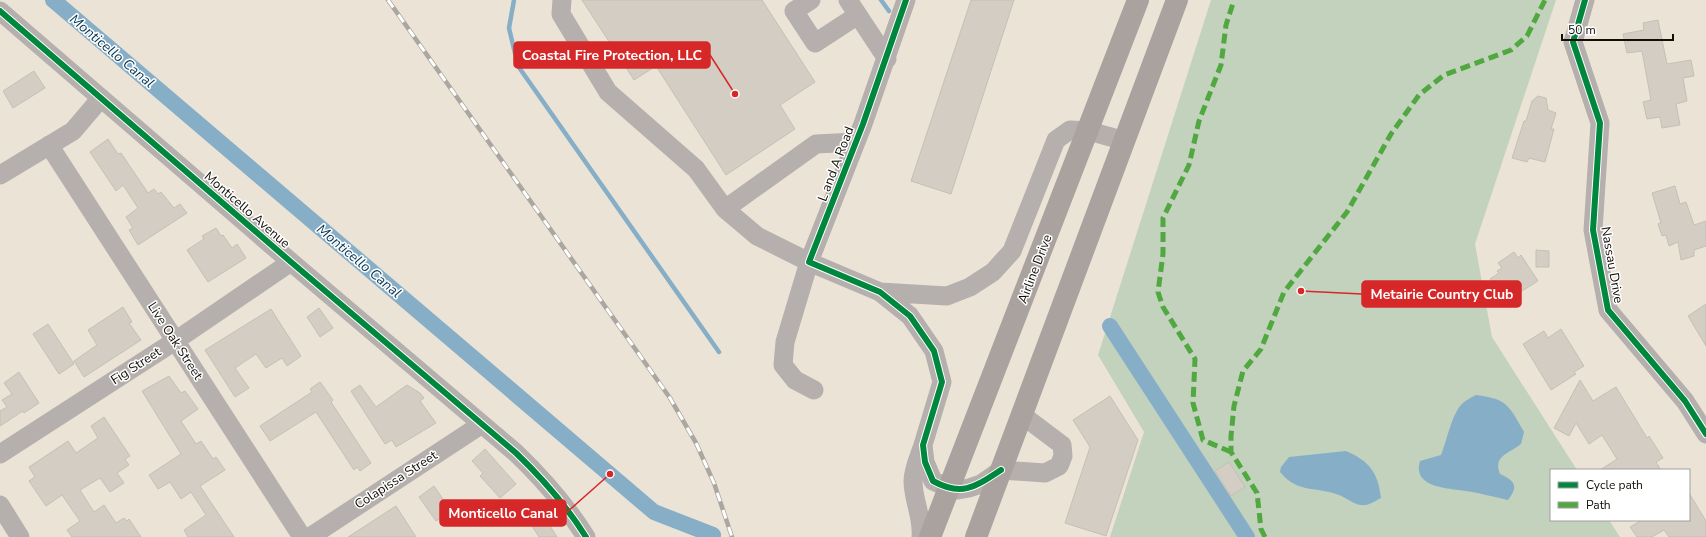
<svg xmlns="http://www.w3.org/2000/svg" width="1706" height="537" viewBox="0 0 1706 537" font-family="'Nunito Sans',sans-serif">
<rect width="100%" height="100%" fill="#ebe4d6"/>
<path fill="#c2d2bd" d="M 1211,0 L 1556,0 L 1475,244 L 1492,337 L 1577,470 L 1551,470 L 1551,520 L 1609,520 L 1620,537 L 1110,537 L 1144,432 L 1098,355 Z"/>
<path fill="#86aec7" d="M 1476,395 C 1508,399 1509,406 1524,432 L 1521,444 C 1508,454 1493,456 1500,474 C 1515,481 1519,486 1508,500 C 1494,497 1480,493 1466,491 C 1448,488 1412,488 1420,461 L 1441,455 C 1447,441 1452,412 1463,403 C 1466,400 1472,397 1476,395 Z
M 1346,451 C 1369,461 1378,472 1381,498 C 1375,501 1369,506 1361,505 C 1353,504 1347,498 1339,495 C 1316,486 1298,494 1280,472 L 1281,467 L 1289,457 Z"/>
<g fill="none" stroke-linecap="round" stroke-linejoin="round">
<path stroke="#86aec7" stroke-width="4.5" d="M 514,0 L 509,28 L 518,66 L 719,352
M 881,0 L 889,11"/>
<path stroke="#86aec7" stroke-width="16" d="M 53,0 L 654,512 L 713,535
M 1110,326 L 1247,537"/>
</g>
<path fill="#d4cdc3" stroke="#c5bfb4" d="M 582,0 L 762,0 L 815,82 L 780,105 L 795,129 L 726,175 L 656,66 L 634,80 Z
M 971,0 L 1014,0 L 951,194 L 911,181 Z
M 1658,20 L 1667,64 L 1691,60 L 1694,76 L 1683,78 L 1687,101 L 1676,104 L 1680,125 L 1662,128 L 1660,117 L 1647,119 L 1643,102 L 1651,100 L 1642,51 L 1627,53 L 1623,34 L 1644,30 L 1643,23 Z
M 34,71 L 45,88 L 13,108 L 3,91 Z
M 1538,96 L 1546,98 L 1548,110 L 1556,113 L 1551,129 L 1554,129 L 1545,162 L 1529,158 L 1527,162 L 1512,158 L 1524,121 L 1526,121 L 1532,101 Z
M 108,139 L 118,154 L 121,153 L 148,193 L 154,189 L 158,194 L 161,192 L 174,208 L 180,204 L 187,213 L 138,245 L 129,230 L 133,228 L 126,217 L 138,208 L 123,185 L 116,191 L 90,152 Z
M 1675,186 L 1680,204 L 1686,202 L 1694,225 L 1706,221 L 1706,246 L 1694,250 L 1694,256 L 1681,260 L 1678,242 L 1669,246 L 1666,235 L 1662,236 L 1658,224 L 1661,223 L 1652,193 Z
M 216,228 L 221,236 L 223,235 L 232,248 L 237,244 L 246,258 L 208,282 L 187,250 L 204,239 L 202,236 Z
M 1536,250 L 1549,251 L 1549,267 L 1536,267 Z
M 1514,252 L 1518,258 L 1521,255 L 1538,281 L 1514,296 L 1513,294 L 1504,300 L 1490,279 L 1499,273 L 1497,271 L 1502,268 L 1498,263 Z
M 1706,304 L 1706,346 L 1688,316 Z
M 123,307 L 132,322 L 129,323 L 141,340 L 84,377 L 74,361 L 97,345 L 88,330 Z
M 319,308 L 333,328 L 320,337 L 307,317 Z
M 271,309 L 301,356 L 287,366 L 282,358 L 266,368 L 256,354 L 235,368 L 249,388 L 235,397 L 205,350 Z
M 48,324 L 74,364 L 59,374 L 33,334 Z
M 1561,329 L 1584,366 L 1574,372 L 1576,374 L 1551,390 L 1523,344 L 1544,331 L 1548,338 Z
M 19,372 L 39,403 L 24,413 L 23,411 L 0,426 L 0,411 L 7,407 L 2,400 L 12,394 L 4,383 Z
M 169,376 L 181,393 L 185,391 L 198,409 L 181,421 L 196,444 L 201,441 L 213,459 L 216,457 L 225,470 L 200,486 L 234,537 L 188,537 L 184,530 L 206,515 L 191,492 L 181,499 L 170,482 L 158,489 L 149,475 L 181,454 L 142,391 Z
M 1580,380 L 1593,401 L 1616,387 L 1647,438 L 1649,436 L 1663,458 L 1656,462 L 1661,470 L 1600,470 L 1617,459 L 1602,435 L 1589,444 L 1576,423 L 1569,436 L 1554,428 Z
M 320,382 L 333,400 L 331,402 L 371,463 L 360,471 L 357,467 L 354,470 L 316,412 L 270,441 L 260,426 L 312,392 L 310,389 Z
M 360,385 L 376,407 L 407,385 L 420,393 L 424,398 L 420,401 L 436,423 L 396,447 L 392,440 L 385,444 L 351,391 Z
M 1110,396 L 1138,440 L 1106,536 L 1065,523 L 1090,447 L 1073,420 Z
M 104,417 L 130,456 L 125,459 L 129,465 L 117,473 L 124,483 L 110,492 L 100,478 L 80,490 L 94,512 L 104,505 L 116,523 L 124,518 L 127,521 L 129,519 L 141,537 L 72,537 L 67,530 L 80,521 L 62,495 L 46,506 L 29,481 L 35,477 L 29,467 L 68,441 L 76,453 L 98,438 L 91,426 Z
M 485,449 L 516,484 L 500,498 L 480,476 L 483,473 L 472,461 Z
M 1229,462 L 1245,487 L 1231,496 L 1215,471 Z
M 434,486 L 451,511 L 436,521 L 419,497 Z
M 1689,493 L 1706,521 L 1706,537 L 1669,537 L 1664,530 L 1652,537 L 1637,537 L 1630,527 L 1642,520 L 1689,520 Z
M 396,506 L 416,537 L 348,537 Z
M 538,507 L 557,537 L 539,537 L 525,515 Z"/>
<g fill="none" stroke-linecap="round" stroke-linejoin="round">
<path stroke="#b5afad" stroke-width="19" d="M 562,0 L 561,14 L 608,92 L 696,169 L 725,209
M 811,0 L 794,11 L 815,43 L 858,15
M 848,0 L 887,59
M 906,0 L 863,124 L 809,262 L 880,292 L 910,316 L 934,351 L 942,382 L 923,445 L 925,462 L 933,481 L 949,488 L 958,490 L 969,488 L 981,484 L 1001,470 L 1045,473 L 1059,466 L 1063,456 L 1062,445 L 1021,414
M 1585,0 L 1573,42 L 1600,123 L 1593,230 L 1608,310 L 1685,401 L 1706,434
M 0,11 L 291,262 L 516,453 C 543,479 566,505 586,537
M 49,145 L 302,537
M 0,175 L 73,131 L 101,98
M 880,292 L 947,296 L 970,287 L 993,272 L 1012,251 L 1056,140 L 1070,130 L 1089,131 L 1125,141
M 814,390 L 795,380 L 783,365 L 785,342 L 809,262 L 757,236 L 725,209 L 816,144 L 856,142
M 0,454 L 175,341 L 291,262
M 0,505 L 20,537
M 310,537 L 482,424
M 921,537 C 923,518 913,500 913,481 C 913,470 918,459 922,448"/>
<path stroke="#a9a29e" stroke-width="22" d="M 930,537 L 1138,0
M 976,537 L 1177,0"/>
<g stroke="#aba7a0" stroke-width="4.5">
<path id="rail" d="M 388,0 L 670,398 L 696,443 L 714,483 L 732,537"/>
</g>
<use href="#rail" stroke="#fff" stroke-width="3" stroke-dasharray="9" stroke-linecap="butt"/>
<path stroke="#51a840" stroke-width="5" stroke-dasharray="10 5" stroke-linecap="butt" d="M 1231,452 L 1203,440 L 1193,403 L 1195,359 L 1163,307 L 1158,292 L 1163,254 L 1163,218 L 1189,165 L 1199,121 L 1221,65 L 1226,25 L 1234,0
M 1265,537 L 1261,529 L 1257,493 L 1231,452 L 1231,436 L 1234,406 L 1243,371 L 1261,349 L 1284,292 L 1347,212 L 1391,134 L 1419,95 L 1444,75 L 1511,50 L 1527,36 L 1545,0"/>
<g stroke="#fff" stroke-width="8">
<path id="cycleway" d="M 906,0 L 863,124 L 809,262 L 880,292 L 910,316 L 934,351 L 942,382 L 923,445 L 925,462 L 933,481 C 962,497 975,487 1001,470
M 1585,0 L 1573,42 L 1600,123 L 1593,230 L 1608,310 L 1685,401 L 1706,434
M 0,11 L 291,262 L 516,453 C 543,479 566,505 586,537"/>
</g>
<use href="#cycleway" stroke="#00873e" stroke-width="6"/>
</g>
<g text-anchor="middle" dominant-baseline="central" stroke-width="3" stroke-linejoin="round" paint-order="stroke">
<g font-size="13" fill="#120e06" stroke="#fff">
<text transform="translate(836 164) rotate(-69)">L and A Road</text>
<text transform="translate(247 210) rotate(41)">Monticello Avenue</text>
<text transform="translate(1612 265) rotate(80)">Nassau Drive</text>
<text transform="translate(1035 269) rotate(-69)">Airline Drive</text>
<text transform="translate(175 341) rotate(57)">Live Oak Street</text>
<text transform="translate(136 366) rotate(-33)">Fig Street</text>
<text transform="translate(396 480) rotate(-33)">Colapissa Street</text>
</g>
<g font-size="14" font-style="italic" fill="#023552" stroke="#fff">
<text transform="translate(112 51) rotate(40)">Monticello Canal</text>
<text transform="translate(359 261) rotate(40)">Monticello Canal</text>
</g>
</g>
<path fill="none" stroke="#d62828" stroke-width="1.5" d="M735 94L710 55M1301 291L1362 294M610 474L566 513"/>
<g fill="#d62828" stroke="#fff" stroke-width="1.5">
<circle cx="735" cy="94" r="4"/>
<circle cx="1301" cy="291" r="4"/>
<circle cx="610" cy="474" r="4"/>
</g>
<g fill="#d62828" stroke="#d62828" stroke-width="1.5">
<rect x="514" y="42" width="196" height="26" rx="4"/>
<rect x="1362" y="281" width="159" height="26" rx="4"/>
<rect x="440" y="500" width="126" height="26" rx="4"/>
</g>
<g font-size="14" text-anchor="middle" font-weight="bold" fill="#fff">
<text x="612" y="60">Coastal Fire Protection, LLC</text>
<text x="1442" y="299">Metairie Country Club</text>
<text x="503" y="518">Monticello Canal</text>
</g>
<rect x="1550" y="469" width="140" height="52" fill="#ffffff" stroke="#a09f9b"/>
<rect x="1558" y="482" width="20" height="6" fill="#00873e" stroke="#a09f9b"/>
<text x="1586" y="489" font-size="12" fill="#120e06">Cycle path</text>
<rect x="1558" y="502" width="20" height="6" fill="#51a840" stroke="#a09f9b"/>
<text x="1586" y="509" font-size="12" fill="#120e06">Path</text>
<path d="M1562 34v6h111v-6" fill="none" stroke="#120e06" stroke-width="2"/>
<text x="1568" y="34" font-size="12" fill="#120e06" stroke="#ffffff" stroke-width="3" paint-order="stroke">50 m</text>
</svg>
